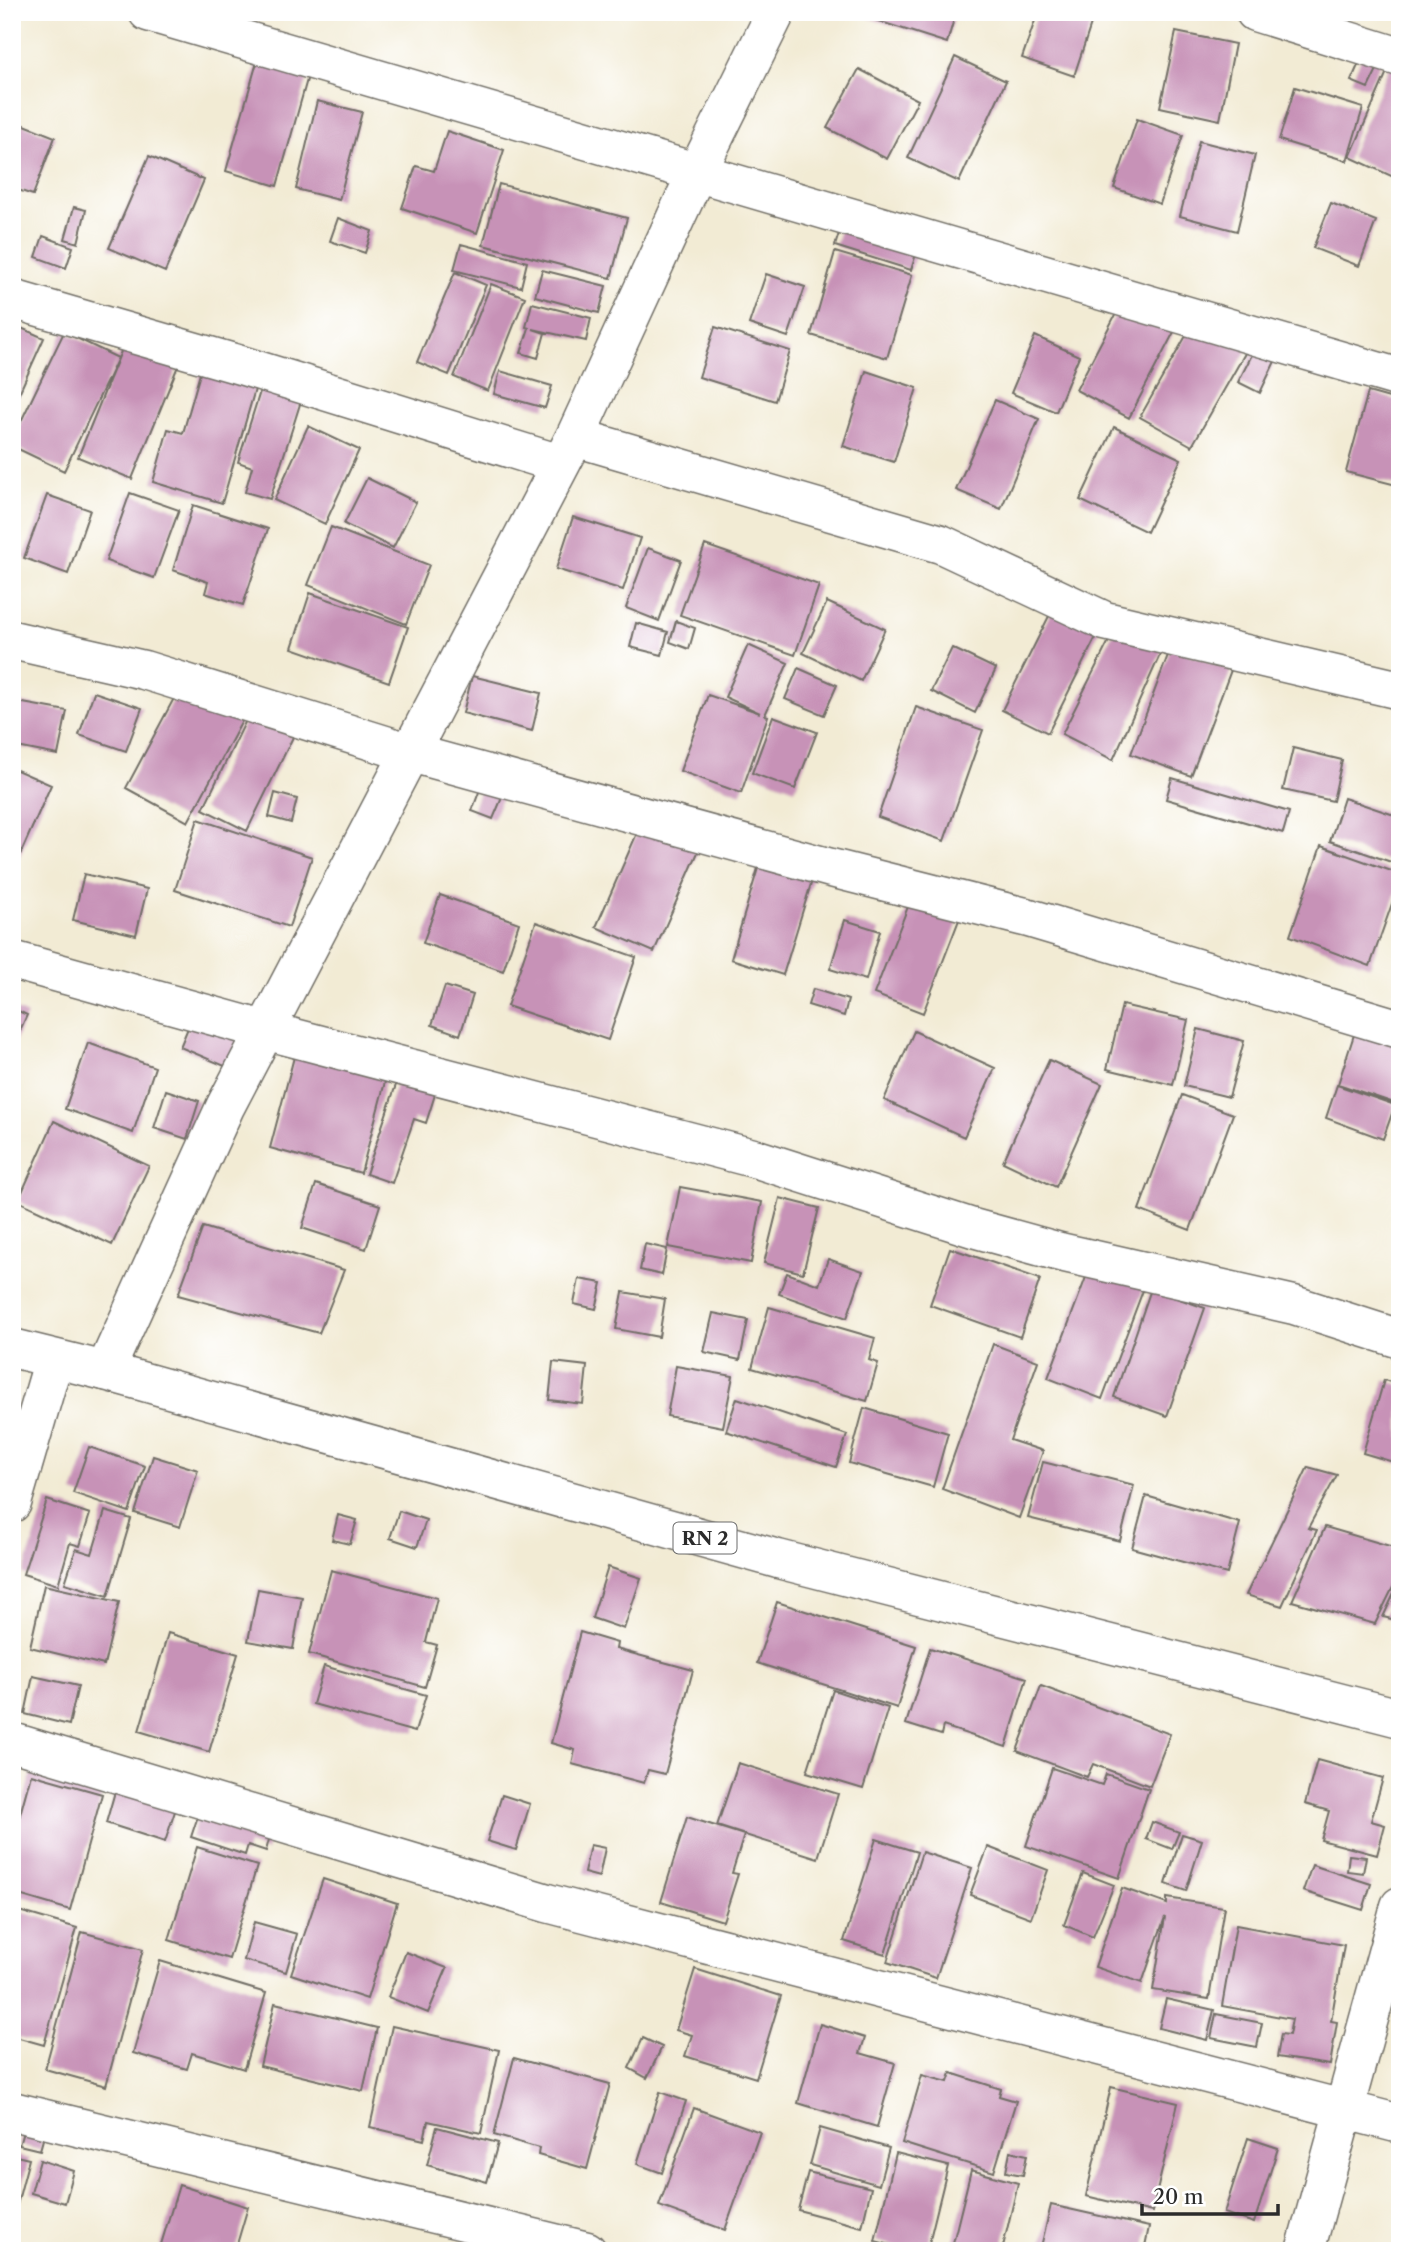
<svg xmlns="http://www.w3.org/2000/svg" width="1412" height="2263" viewBox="0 0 1412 2263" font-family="'Libre Caslon Text',serif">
<rect width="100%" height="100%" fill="#fff"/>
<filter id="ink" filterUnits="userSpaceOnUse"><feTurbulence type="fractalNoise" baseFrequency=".0143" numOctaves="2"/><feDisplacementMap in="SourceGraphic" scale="14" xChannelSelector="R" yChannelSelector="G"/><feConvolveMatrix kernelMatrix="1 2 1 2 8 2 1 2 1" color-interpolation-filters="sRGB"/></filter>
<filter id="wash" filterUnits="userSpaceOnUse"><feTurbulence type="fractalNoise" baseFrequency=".00686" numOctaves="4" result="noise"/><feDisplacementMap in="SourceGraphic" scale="28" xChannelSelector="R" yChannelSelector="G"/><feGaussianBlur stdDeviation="1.57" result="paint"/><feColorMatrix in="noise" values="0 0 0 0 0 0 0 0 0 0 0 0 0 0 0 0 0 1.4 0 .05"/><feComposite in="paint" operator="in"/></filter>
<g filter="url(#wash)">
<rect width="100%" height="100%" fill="#f2ebd4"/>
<g id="blocks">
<path fill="#c792b7" d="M 850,12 L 956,12 L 947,43 Z
M 1038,12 L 1095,12 L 1074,76 L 1022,58 Z
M 1176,32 L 1235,44 L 1220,120 L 1160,107 Z
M 1400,42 L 1400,180 L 1350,157 Z
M 1367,45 L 1385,53 L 1368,88 L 1351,81 Z
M 955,57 L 1006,81 L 959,182 L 908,158 Z
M 257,62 L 308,76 L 277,186 L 226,171 Z
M 859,69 L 918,100 L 887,159 L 827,128 Z
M 1295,87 L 1363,108 L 1347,161 L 1279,140 Z
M 317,101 L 362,112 L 339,200 L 296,189 Z
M 1137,119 L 1183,135 L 1160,204 L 1114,188 Z
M 12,120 L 55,137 L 33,195 L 12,188 Z
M 447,131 L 504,150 L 477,233 L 402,208 L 416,166 L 434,171 Z
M 1199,141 L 1255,155 L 1237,231 L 1180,216 Z
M 149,156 L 204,180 L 165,272 L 109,248 Z
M 499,184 L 627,218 L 611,278 L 483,245 Z
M 1331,203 L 1376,221 L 1359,266 L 1313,248 Z
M 74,207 L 86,210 L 78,243 L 65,239 Z
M 845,214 L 921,238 L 911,270 L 835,246 Z
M 338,218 L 372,231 L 365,253 L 330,241 Z
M 43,236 L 73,247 L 66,268 L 36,257 Z
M 461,244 L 527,262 L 521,287 L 454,270 Z
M 835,252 L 912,275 L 887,358 L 811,335 Z
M 542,270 L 606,286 L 599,313 L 535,296 Z
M 455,272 L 486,285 L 449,375 L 417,362 Z
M 766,274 L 805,287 L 788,337 L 749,324 Z
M 1132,283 L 1185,311 L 1129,418 L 1076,390 Z
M 491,284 L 525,297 L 488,391 L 454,377 Z
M 532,303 L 591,318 L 586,341 L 533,329 L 545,333 L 538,358 L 521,353 L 529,328 L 526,327 Z
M 1200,311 L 1252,341 L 1192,446 L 1140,417 Z
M 12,324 L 44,338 L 12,409 Z
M 715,327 L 790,351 L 775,401 L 699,377 Z
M 64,332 L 118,358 L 64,471 L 12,446 L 12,440 Z
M 1035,336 L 1079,356 L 1056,412 L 1011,393 Z
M 126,339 L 180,361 L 132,479 L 78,457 Z
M 1257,345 L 1278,355 L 1260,393 L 1238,382 Z
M 205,356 L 260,372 L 222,503 L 153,482 L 168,429 L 183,433 Z
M 267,369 L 307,382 L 270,499 L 245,492 L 252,467 L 238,462 Z
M 500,371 L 552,386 L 545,408 L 494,394 Z
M 866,371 L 917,388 L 894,462 L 843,446 Z
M 1368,392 L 1400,401 L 1400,486 L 1346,472 Z
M 995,400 L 1039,419 L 1001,509 L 956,490 Z
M 308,426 L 359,450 L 325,524 L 274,500 Z
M 1114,427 L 1181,459 L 1147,532 L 1080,500 Z
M 367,478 L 416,502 L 393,548 L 344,524 Z
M 130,493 L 179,510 L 154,578 L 106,561 Z
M 47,495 L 90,510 L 68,574 L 24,558 Z
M 193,505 L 268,529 L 243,605 L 205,593 L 208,582 L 173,570 Z
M 573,517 L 640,538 L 623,590 L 556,569 Z
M 331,527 L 429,565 L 406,624 L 308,585 Z
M 705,545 L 819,585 L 795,655 L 680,615 Z
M 648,548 L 681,560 L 659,621 L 626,608 Z
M 310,593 L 408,627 L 389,682 L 292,648 Z
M 827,602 L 885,629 L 861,681 L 803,653 Z
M 1055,604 L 1101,627 L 1048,733 L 1002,710 Z
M 676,621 L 695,628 L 689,649 L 670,642 Z
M 636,623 L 668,632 L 662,655 L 630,647 Z
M 1117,625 L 1172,628 L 1113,760 L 1062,734 Z
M 748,645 L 788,663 L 765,715 L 768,716 L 741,793 L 680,771 L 708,695 L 760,713 L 725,697 Z
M 1171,647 L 1231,670 L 1191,776 L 1131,754 Z
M 952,648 L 996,669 L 975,713 L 931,691 Z
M 798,668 L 837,685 L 824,715 L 785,699 Z
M 472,676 L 541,693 L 532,731 L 463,713 Z
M 180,687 L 242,721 L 188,822 L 126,788 Z
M 94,692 L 142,708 L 126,751 L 79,735 Z
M 12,701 L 67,711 L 58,755 L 12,746 Z
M 916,707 L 983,730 L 944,841 L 878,817 Z
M 249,714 L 293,737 L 247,831 L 203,809 Z
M 773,716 L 817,732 L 795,789 L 752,773 Z
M 1293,748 L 1342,760 L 1333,801 L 1283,790 Z
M 12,768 L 51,785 L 12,873 Z
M 1172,778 L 1289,812 L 1283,833 L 1166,799 Z
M 482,784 L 504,793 L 493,819 L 472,811 Z
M 275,793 L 297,799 L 291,823 L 269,817 Z
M 1344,798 L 1400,817 L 1400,865 L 1330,841 Z
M 198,819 L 312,857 L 289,927 L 175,890 Z
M 641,824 L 699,850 L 654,952 L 596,927 Z
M 1321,846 L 1400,874 L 1400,881 L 1370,966 L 1290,936 Z
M 761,858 L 814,874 L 783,975 L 731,959 Z
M 84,874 L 147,889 L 136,935 L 73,920 Z
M 918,881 L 967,899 L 923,1013 L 874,994 Z
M 440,895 L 519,923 L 503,971 L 423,943 Z
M 845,920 L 880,931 L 866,980 L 830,969 Z
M 536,922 L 636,957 L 608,1040 L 507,1006 Z
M 445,986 L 473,995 L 460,1035 L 432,1025 Z
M 813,989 L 848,1000 L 844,1016 L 808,1005 Z
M 1122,1005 L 1188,1020 L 1173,1085 L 1107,1069 Z
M 1363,1007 L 1400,1019 L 1400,1105 L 1338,1084 Z
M 12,1008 L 27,1015 L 12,1048 Z
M 195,1011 L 242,1031 L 227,1067 L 180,1047 Z
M 1198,1029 L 1244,1041 L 1229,1097 L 1184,1086 Z
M 914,1031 L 995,1068 L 964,1137 L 884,1100 Z
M 299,1038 L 390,1063 L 361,1173 L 270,1148 Z
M 88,1043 L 155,1067 L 133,1133 L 65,1109 Z
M 1049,1060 L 1102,1084 L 1056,1187 L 1003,1162 Z
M 401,1070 L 439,1082 L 426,1123 L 414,1119 L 392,1183 L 366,1174 Z
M 1337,1085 L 1395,1105 L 1383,1139 L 1326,1118 Z
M 166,1090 L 199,1101 L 187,1139 L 154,1128 Z
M 1182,1095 L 1233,1114 L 1190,1230 L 1139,1210 Z
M 54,1121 L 149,1166 L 112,1245 L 18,1201 Z
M 316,1184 L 380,1205 L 366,1249 L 302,1228 Z
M 680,1187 L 762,1202 L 751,1263 L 668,1247 Z
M 780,1198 L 819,1208 L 803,1273 L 764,1263 Z
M 203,1227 L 344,1270 L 319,1333 L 178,1295 Z
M 645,1244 L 667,1249 L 662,1275 L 640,1270 Z
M 950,1248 L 1040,1279 L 1020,1337 L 930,1305 Z
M 828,1259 L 863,1271 L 847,1318 L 779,1294 L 787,1273 L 819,1285 Z
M 1091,1264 L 1145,1285 L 1102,1399 L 1048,1378 Z
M 579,1279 L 602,1283 L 596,1309 L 574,1304 Z
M 1151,1289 L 1205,1308 L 1167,1416 L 1114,1397 Z
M 623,1292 L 665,1299 L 659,1337 L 616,1329 Z
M 769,1307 L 875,1338 L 869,1360 L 878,1363 L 867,1401 L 752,1368 Z
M 713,1313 L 748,1320 L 740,1360 L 704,1352 Z
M 993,1344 L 1038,1361 L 1010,1440 L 1043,1451 L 1019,1518 L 942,1489 Z
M 553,1362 L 587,1366 L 583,1404 L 549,1400 Z
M 676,1366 L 733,1376 L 723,1427 L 667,1416 Z
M 1384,1380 L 1400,1385 L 1400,1464 L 1363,1453 Z
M 737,1398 L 847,1435 L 836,1467 L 726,1431 Z
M 864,1408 L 948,1433 L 933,1487 L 849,1463 Z
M 89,1447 L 145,1466 L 129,1512 L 73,1493 Z
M 153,1456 L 198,1470 L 180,1527 L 135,1513 Z
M 1043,1462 L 1134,1485 L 1120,1541 L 1028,1518 Z
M 1308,1467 L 1337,1475 L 1308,1528 L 1317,1530 L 1282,1606 L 1246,1595 Z
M 1146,1496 L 1240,1523 L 1227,1574 L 1132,1548 Z
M 47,1500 L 90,1514 L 80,1546 L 70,1543 L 58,1585 L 23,1574 Z
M 105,1511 L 131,1519 L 108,1596 L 65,1583 L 76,1549 L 92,1554 Z
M 399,1511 L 426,1520 L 417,1547 L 390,1538 Z
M 338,1515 L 357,1520 L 350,1544 L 332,1540 Z
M 1325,1527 L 1400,1549 L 1400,1573 L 1375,1624 L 1292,1601 Z
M 608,1567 L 641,1578 L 624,1629 L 592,1618 Z
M 331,1570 L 437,1598 L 426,1642 L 437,1645 L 425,1687 L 309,1654 Z
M 1400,1581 L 1400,1621 L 1383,1617 Z
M 44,1585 L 119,1602 L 104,1665 L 30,1647 Z
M 258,1589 L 302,1597 L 293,1649 L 248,1641 Z
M 777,1602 L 916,1646 L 897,1708 L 757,1663 Z
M 580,1632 L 617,1643 L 616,1649 L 693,1670 L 665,1774 L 648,1770 L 644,1783 L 572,1764 L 575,1750 L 551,1743 Z
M 168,1633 L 238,1654 L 209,1752 L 139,1731 Z
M 930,1648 L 1027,1678 L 1006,1747 L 943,1726 L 941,1735 L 906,1724 Z
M 324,1666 L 426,1695 L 415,1732 L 313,1704 Z
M 33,1676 L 78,1686 L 69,1725 L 25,1714 Z
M 1041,1686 L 1170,1734 L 1150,1786 L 1093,1764 L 1087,1777 L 1017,1751 Z
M 833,1690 L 888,1708 L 863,1789 L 807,1772 Z
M 1317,1760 L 1383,1778 L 1371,1821 L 1385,1825 L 1377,1855 L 1321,1840 L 1329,1811 L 1305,1804 Z
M 738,1763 L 838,1794 L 818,1858 L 717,1826 Z
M 1052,1768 L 1102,1785 L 1106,1774 L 1149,1789 L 1119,1878 L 1026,1846 Z
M 31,1774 L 102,1794 L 70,1910 L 12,1893 L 12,1844 Z
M 116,1788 L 176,1808 L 165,1842 L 106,1823 Z
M 502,1795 L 530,1804 L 516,1850 L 487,1841 Z
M 200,1810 L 271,1832 L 266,1851 L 248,1845 L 245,1855 L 191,1837 Z
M 687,1817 L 744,1835 L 732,1873 L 738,1874 L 723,1921 L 661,1902 Z
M 1152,1822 L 1179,1832 L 1172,1849 L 1146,1839 Z
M 1182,1834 L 1202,1840 L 1186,1891 L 1166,1884 Z
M 876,1839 L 917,1852 L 885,1954 L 844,1941 Z
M 590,1845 L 605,1848 L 599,1877 L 584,1873 Z
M 197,1847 L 257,1866 L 229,1959 L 169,1940 Z
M 988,1847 L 1048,1870 L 1031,1918 L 970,1895 Z
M 922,1852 L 972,1868 L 936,1978 L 887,1962 Z
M 1349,1855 L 1366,1857 L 1363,1873 L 1347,1871 Z
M 1312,1865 L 1371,1884 L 1363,1910 L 1303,1891 Z
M 1083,1873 L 1114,1885 L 1093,1937 L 1064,1925 Z
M 323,1879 L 397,1903 L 367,1999 L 291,1974 Z
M 1122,1888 L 1167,1904 L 1167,1898 L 1224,1907 L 1209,1999 L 1153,1990 L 1165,1917 L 1142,1983 L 1095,1967 Z
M 12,1909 L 77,1928 L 44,2045 L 12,2036 Z
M 254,1922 L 297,1934 L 286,1972 L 244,1960 Z
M 1236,1925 L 1344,1945 L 1331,2021 L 1337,2022 L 1330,2065 L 1277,2057 L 1281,2034 L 1289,2035 L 1292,2019 L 1222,2006 Z
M 82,1932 L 143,1949 L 106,2086 L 45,2069 Z
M 406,1952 L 447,1968 L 428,2013 L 388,1997 Z
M 160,1961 L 266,1993 L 244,2069 L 192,2053 L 187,2069 L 133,2053 Z
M 695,1969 L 781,1996 L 756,2078 L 685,2056 L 692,2035 L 676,2030 Z
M 1166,1999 L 1214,2010 L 1207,2040 L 1159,2028 Z
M 275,2003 L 377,2028 L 363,2091 L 260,2066 Z
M 1216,2014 L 1262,2023 L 1257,2047 L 1211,2038 Z
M 820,2024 L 865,2038 L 860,2053 L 895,2063 L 877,2127 L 798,2103 Z
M 392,2026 L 499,2050 L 481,2133 L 428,2121 L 424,2140 L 370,2127 Z
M 643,2038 L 662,2047 L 647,2078 L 629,2068 Z
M 514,2058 L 610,2084 L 587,2169 L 538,2155 L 539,2148 L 494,2135 Z
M 951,2073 L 1001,2089 L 999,2096 L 1016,2101 L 994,2172 L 902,2143 L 922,2075 L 948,2082 Z
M 1111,2087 L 1178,2103 L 1152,2212 L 1086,2196 Z
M 660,2092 L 686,2101 L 662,2173 L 637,2164 Z
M 694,2108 L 760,2132 L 725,2230 L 659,2206 Z
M 29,2112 L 49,2118 L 40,2150 L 19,2145 Z
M 437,2127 L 498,2143 L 487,2182 L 427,2165 Z
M 820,2128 L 889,2148 L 879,2185 L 810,2165 Z
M 1248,2138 L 1278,2148 L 1254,2223 L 1224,2213 Z
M 1010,2151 L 1027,2155 L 1023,2175 L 1006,2172 Z
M 896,2153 L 948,2166 L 927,2251 L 914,2251 L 875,2241 Z
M 12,2155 L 29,2159 L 13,2220 L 12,2220 Z
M 40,2160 L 74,2171 L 65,2203 L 31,2193 Z
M 971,2170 L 1018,2183 L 1002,2251 L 951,2251 Z
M 808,2172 L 871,2188 L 862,2227 L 798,2210 Z
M 179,2185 L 248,2207 L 235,2251 L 159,2251 Z
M 1051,2205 L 1149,2227 L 1144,2251 L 1040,2251 Z"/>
</g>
</g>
<g filter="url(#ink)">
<use href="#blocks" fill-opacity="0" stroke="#716e66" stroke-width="2"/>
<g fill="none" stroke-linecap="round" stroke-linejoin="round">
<g stroke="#716e66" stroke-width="41">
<path id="minor" d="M 148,12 L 1400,378
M 1255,12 L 1400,57
M 12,299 L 244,366 L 560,464
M 575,437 L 941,544 L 1105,621 L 1400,690
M 12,640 L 144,670 L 411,753 L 831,868 L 1029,918 L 1400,1029
M 12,960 L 264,1030 L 757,1159 L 973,1228 L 1060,1252 L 1294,1305 L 1400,1339
M 105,1371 L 225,1107 L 575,437 L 696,174 L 776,12
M 12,1503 L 54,1359
M 12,1742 L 547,1903 L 1400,2124
M 12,2111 L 587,2251
M 1305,2251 L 1400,1906"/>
</g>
<g stroke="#716e66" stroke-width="41">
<path id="trunk" d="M 12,1348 L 105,1371 L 778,1559 L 1400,1718"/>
</g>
<use href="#minor" stroke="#fff" stroke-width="38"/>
<use href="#trunk" stroke="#fff" stroke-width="38"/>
</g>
</g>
<g text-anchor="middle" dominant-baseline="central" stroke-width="7" stroke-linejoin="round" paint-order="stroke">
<rect fill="#fff" stroke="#6b6b6b" stroke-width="2" x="673.5" y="1522.5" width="63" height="31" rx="5"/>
<g font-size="19" font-weight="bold" fill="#2b2b2b">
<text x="705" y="1538">RN 2</text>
</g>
</g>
<rect width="1412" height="2263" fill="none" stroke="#fff" stroke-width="42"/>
<path d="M1142 2204v10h136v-10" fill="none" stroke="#2b2b2b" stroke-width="3.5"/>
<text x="1153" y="2204" font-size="21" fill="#2b2b2b" stroke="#ffffff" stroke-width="5" paint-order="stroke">20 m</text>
</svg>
